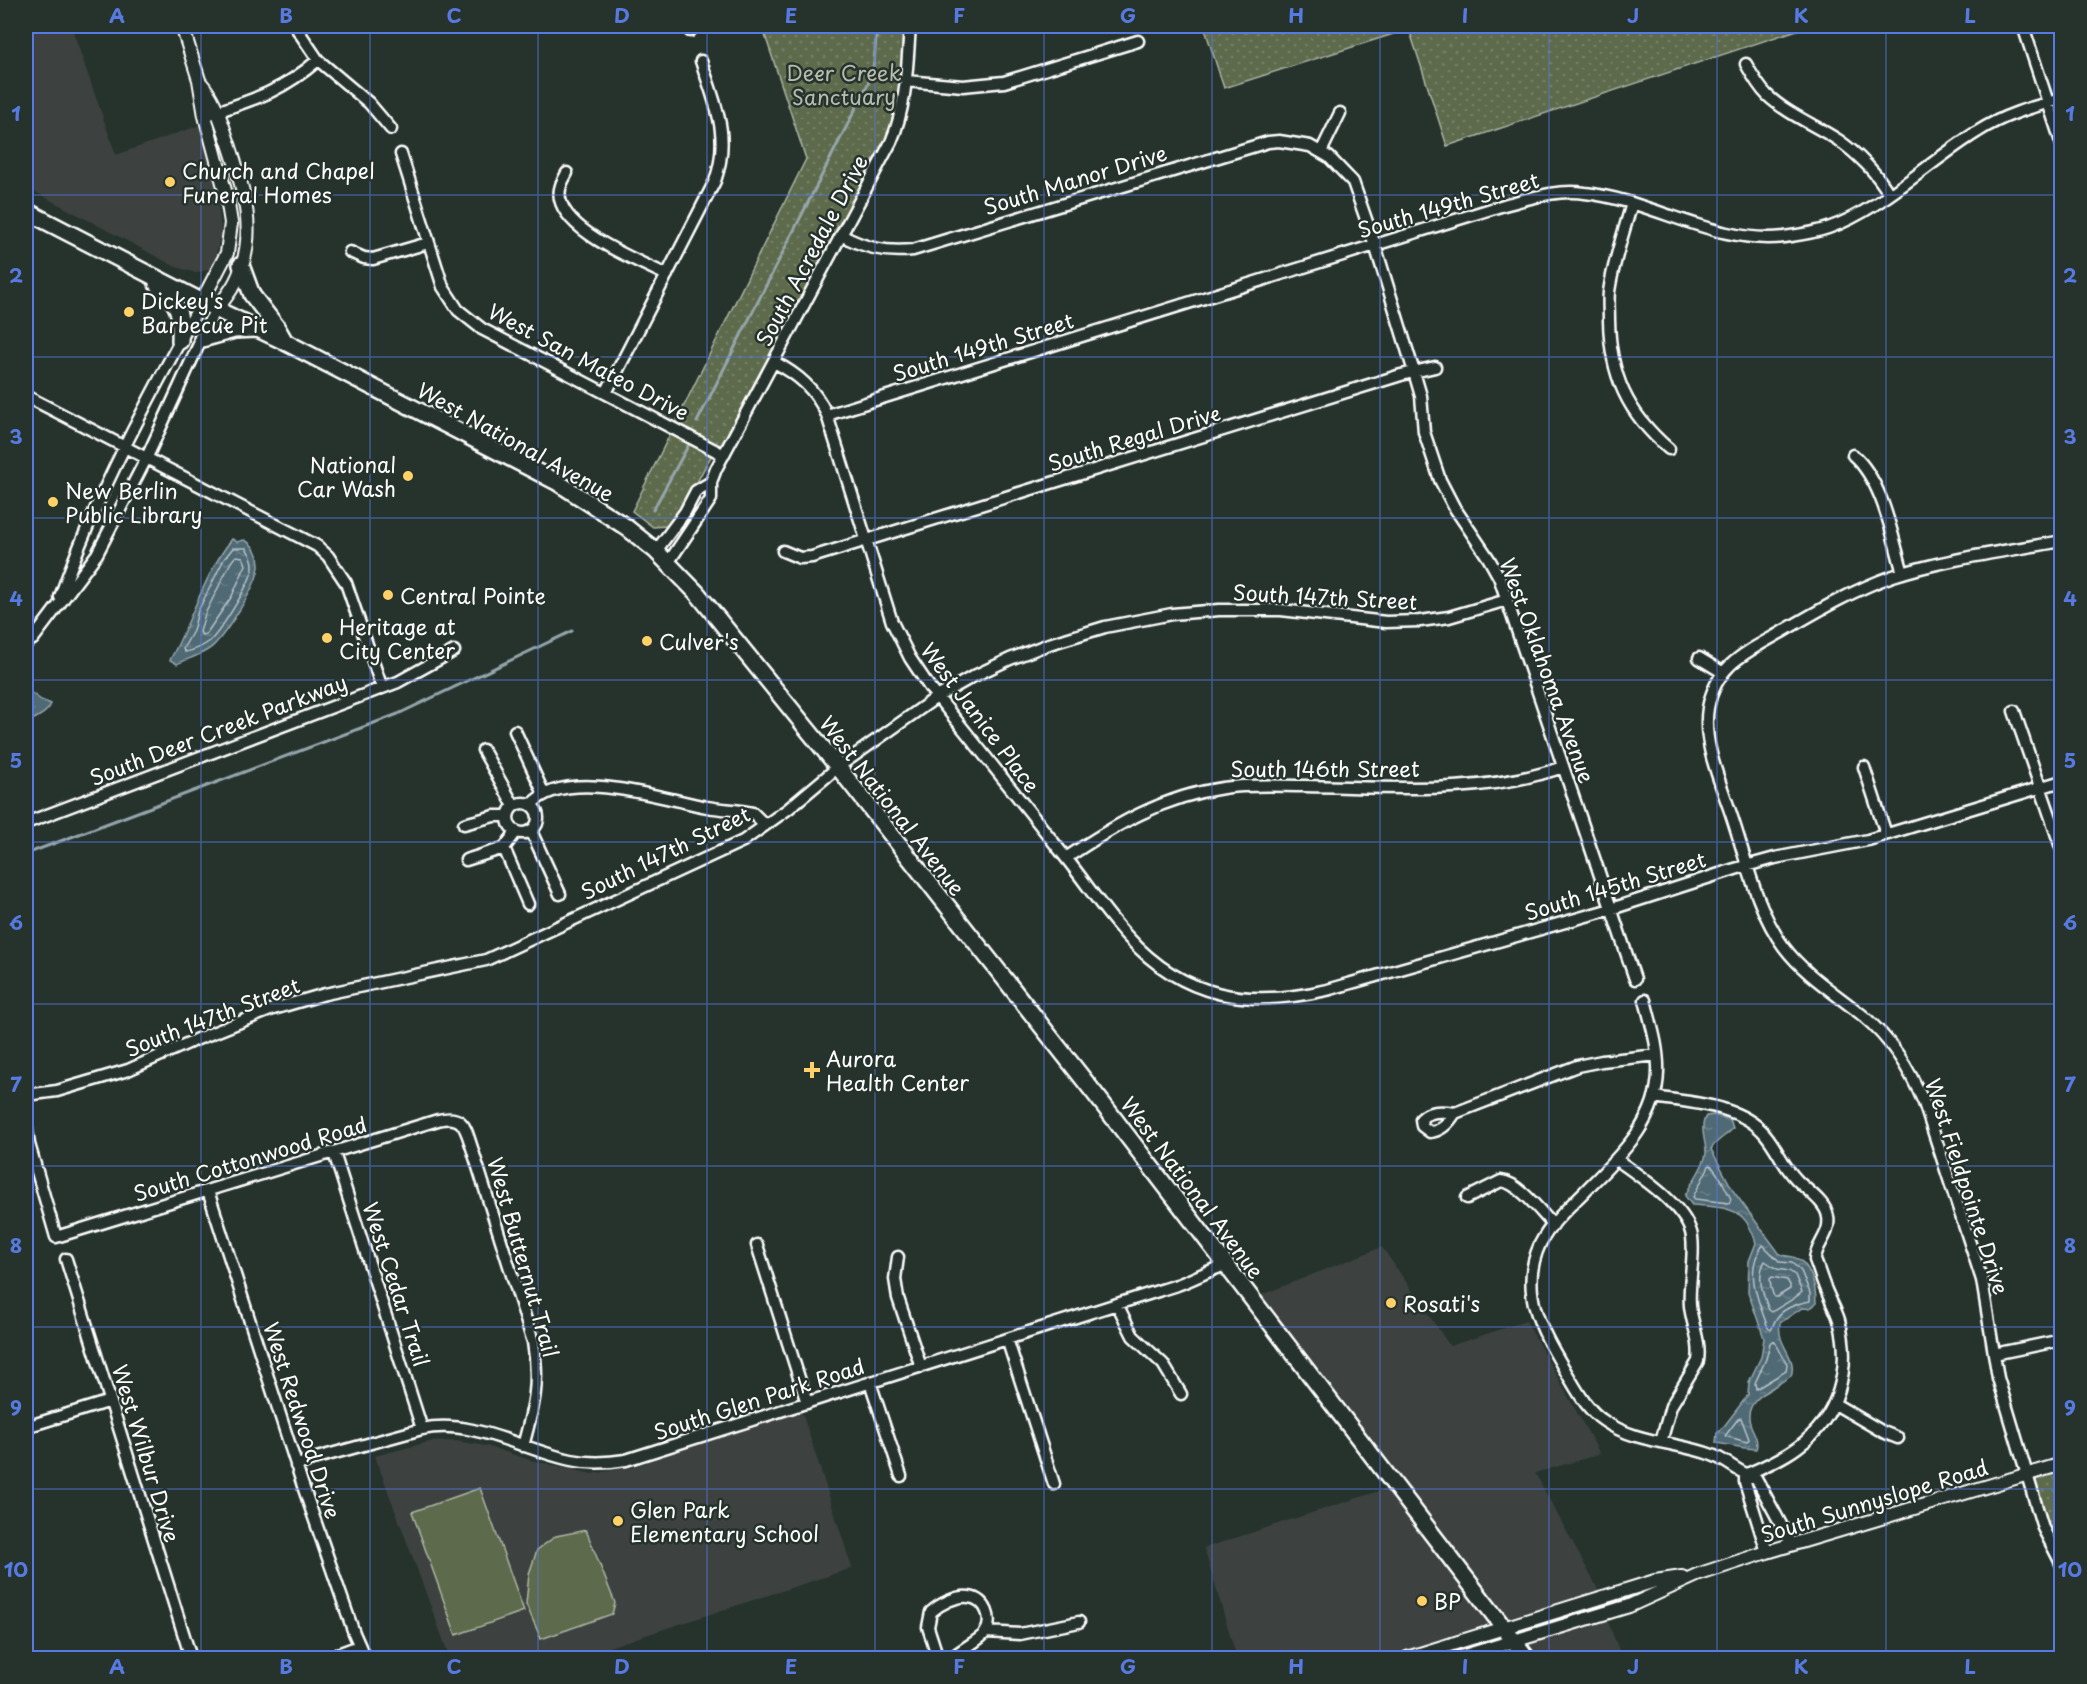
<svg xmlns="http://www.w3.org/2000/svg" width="2087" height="1684" viewBox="0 0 2087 1684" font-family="'Playpen Sans',sans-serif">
<defs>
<pattern id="park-dots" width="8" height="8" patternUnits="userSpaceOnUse" patternTransform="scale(1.5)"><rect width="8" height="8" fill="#5d6b4c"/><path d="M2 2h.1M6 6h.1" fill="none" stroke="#758167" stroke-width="1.8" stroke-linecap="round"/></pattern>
<pattern id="water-ripples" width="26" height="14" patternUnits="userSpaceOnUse" patternTransform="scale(1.5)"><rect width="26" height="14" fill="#4f6a75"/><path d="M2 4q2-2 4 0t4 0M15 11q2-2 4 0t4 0" fill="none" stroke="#69808a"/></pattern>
</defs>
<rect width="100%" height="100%" fill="#26332d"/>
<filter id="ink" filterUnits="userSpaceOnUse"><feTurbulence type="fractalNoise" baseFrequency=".0167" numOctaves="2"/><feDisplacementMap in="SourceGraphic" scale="12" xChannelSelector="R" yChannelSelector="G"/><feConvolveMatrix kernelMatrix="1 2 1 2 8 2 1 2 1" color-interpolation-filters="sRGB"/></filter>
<g filter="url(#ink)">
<path fill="#3c4240" d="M 26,26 L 71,26 L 116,155 L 200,125 L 216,187 L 221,232 L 213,268 L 196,273 L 176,267 L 26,187 Z
M 1382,1247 L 1450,1346 L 1526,1321 L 1600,1454 L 1535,1473 L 1599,1591 L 1599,1599 L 1622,1658 L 1237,1658 L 1204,1548 L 1395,1486 L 1251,1299 Z
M 801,1409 L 852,1568 L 575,1658 L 450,1658 L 375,1456 L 429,1442 L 455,1441 L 486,1446 L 530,1460 L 592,1474 L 633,1467 Z"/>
<path fill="#5d6b4c" stroke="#aeb5a6" stroke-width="1.5" d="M 480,1488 L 524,1611 L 456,1635 L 412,1512 Z
M 586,1530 L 615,1603 L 612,1614 L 541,1639 L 526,1604 L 529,1574 L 537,1550 L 556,1536 Z"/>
<path fill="url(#park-dots)" stroke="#aeb5a6" stroke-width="1.5" d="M 775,26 L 906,26 L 901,98 L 893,127 L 726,441 C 707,448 691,509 666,526 L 653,527 L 632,511 L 806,159 L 763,29 Z
M 1204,26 L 1809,26 L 1447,146 L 1409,29 L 1224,88 Z
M 2061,1464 L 2061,1565 L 2028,1474 Z"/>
<path fill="url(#water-ripples)" stroke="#95a6ac" stroke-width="1.5" d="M 232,539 L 237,542 L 244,540 C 254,544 260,557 259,567 C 257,586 228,630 215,644 C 206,654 189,658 177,664 L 170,660 C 192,620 204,574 232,539 Z
M 26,689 L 41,700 L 51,704 C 47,714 35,718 26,723 Z
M 1714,1115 L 1730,1119 L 1733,1128 C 1727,1136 1717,1139 1711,1149 L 1734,1192 L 1779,1253 C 1784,1257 1787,1255 1793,1257 C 1811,1262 1816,1287 1816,1303 C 1812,1308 1809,1309 1802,1308 L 1780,1323 C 1776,1346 1798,1356 1791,1376 C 1774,1388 1740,1400 1751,1426 C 1754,1433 1759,1441 1756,1449 L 1745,1448 L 1716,1443 L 1717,1433 L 1725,1425 L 1748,1395 L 1749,1382 L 1761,1357 L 1764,1338 L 1748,1292 L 1749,1261 L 1756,1243 C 1745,1205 1726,1208 1692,1205 L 1685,1196 C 1690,1184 1705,1166 1706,1153 C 1706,1141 1699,1128 1706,1116 Z"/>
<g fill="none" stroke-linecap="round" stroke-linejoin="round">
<path stroke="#b9c3c8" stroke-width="1.5" d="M 233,548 L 246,548 C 249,553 253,558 253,565 C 254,579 221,630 210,641 C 204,646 192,651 185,652 L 183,649 L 193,631 L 198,611 L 224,559 Z
M 236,556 L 243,557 L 246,565 L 244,569 L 232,596 L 206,634 L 202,635 L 200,632 L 205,614 L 231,562 Z
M 1710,1164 L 1721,1179 L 1731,1199 L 1729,1203 L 1695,1199 L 1693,1197 Z
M 1763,1245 L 1780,1262 L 1792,1263 L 1801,1271 L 1810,1293 L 1810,1301 C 1798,1303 1780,1309 1775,1321 C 1773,1324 1773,1328 1771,1330 L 1768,1328 C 1759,1302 1743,1271 1763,1245 Z
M 1765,1261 L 1777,1269 L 1789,1271 L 1795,1275 L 1802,1292 C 1796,1298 1781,1306 1772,1312 L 1769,1310 C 1763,1295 1756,1276 1765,1261 Z
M 1772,1277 L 1787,1280 L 1790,1285 L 1790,1289 L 1777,1297 L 1774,1297 L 1771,1288 L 1770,1279 Z
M 1772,1341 L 1775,1342 L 1787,1364 L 1786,1371 L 1756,1389 L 1755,1383 L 1766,1359 L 1770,1343 Z
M 1741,1418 L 1749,1439 L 1747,1442 L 1725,1436 L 1738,1419 Z"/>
<path stroke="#95a6ac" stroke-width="3" d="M 697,422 L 868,84 L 874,63 L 877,26
M 653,510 L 688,446
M 26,854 L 398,714 L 572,631"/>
<g stroke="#fff" stroke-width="15">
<path id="minor" d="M 295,26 L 318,60 L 369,103 L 391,129
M 685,26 L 690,31
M 2023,26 L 2062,145
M 1746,64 C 1752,75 1758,86 1767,95 C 1787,114 1815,125 1838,140 C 1857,153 1878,174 1889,194
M 906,81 L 963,86 L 1004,82 L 1138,41
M 210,114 C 255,99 281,92 318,60
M 1321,152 L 1340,113
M 401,154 L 443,287 L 458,310 L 482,329 L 724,455
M 567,173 C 562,182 558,189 560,199 C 567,233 638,261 667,275
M 1632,203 C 1624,232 1613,262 1609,292 C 1608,301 1609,311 1609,320 C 1610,375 1627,413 1669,449
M 841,235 C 865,248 886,253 913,250 L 1268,142 L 1279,141 L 1310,146 L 1329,157 L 1353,182 L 1375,245 L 1414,372 L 1421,396 L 1424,432 L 1440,480 L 1454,507 L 1489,559 L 1499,577 L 1635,979
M 350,252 L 364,258 L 373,259 L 428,243
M 774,362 C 799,375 815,389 827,415 L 892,622 L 910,658 L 930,688 C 976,744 1021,801 1066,858 C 1087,884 1105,913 1128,937 C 1184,999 1249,1008 1327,990 L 1611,909 L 1735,869 L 1775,858 L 1868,840 L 2062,781
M 606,393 L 715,181 C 731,135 715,104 701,61
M 26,396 L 317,546 L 328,556 L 346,583 L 382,688
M 827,415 L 1504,205 C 1531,198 1557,189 1585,193 C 1651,200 1717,245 1784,237 C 1798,235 1814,233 1828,228 C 1879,211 1931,160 1977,132 C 2003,115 2032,107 2062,99
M 1853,455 C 1883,481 1892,536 1903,573
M 2062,541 C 2008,551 1944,559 1893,576 C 1853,590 1816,612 1780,633 C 1745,653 1716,665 1708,708 C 1702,744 1721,783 1732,817 C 1746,859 1757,911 1784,947 C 1805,975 1835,993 1862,1015 C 1891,1039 1909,1068 1924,1103 L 1982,1280 L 1998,1378 L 2005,1401 L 2043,1528 L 2062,1565
M 656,551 L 685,512 L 696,491 L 711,482
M 783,551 L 800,558 L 812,557 L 1401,375 L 1435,367
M 668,563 L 711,499 L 711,482 L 716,469 L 891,142 C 907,105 907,65 910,26
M 60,597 C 97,493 149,397 202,301
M 26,643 L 33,639 L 97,554 L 147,457 L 210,320 L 217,309
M 1699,658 L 1722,672
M 2014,711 L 2062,850
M 515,731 L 544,794
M 483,750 L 514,806
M 1864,767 L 1886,834
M508 818a15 15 0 1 1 30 0a15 15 0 1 1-30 0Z
M 531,805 C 565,766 664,799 707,807 C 723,810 738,809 753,813 L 765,825
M 26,823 L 398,682 L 454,651
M 464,824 L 494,816 L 508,816
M 531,831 L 560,894
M 516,832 L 504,848 L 528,904
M 1066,858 C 1115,825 1164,796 1223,788 C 1250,784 1278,786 1305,786 C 1391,787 1480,796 1563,767
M 466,860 L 504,848
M 1645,1000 C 1651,1024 1659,1048 1658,1072 C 1657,1124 1617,1158 1584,1192 C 1568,1208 1550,1224 1540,1244 C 1518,1292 1542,1331 1566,1372 C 1577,1390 1586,1409 1604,1421 C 1636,1443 1677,1442 1712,1455 C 1728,1461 1740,1474 1756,1478 L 1792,1545
M 26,1095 L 57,1091 L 128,1070 L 195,1040 L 270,1010 L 325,994 L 486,960 L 743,841 L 788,809 L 838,767 L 937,697 L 974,676 L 1010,659 L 1049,644 L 1105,627 L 1172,614 L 1219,610 L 1281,610 L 1386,622 L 1420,621 L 1449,617 L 1507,600
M 1654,1097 C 1691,1103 1739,1104 1765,1134 C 1777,1148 1783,1166 1796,1179 C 1806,1190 1826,1202 1828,1217 C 1831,1235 1815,1245 1815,1260 C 1819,1270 1822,1281 1826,1290 C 1830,1300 1836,1310 1839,1320 C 1852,1368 1839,1417 1798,1447 C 1782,1459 1763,1467 1745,1475
M 1455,1113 C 1449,1123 1442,1131 1430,1132 L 1422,1126 L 1421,1119 C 1429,1110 1443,1111 1455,1113 L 1577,1066 L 1602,1061 L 1657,1055
M 26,1122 L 29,1144 L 56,1237 L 438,1120 C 464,1114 465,1127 472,1148 L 533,1342 C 540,1383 534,1406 523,1446
M 334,1153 L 422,1429
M 1616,1159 C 1639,1176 1688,1207 1692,1237 C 1695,1260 1688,1283 1690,1306 C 1692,1325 1701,1341 1698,1361 L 1671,1406 L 1661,1442
M 208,1191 L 303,1486 L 354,1633 L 365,1658
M 1467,1198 L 1501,1181 C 1518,1182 1541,1212 1553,1225
M 757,1245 L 807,1403
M 898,1257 L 895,1279 L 898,1298 L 921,1367
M 66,1259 L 191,1658
M 1117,1304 L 1133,1336 L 1163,1364 L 1181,1394
M 1007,1339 L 1054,1484
M 1994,1354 L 2062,1340
M 870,1382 L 901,1476
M 1835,1404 L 1883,1432 L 1898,1438
M 26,1427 L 110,1401
M 296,1466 L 313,1459 L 422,1429 C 472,1418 523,1450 571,1460 C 590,1464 608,1463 626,1460 L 1177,1285 C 1194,1279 1209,1270 1226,1265
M 1745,1475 L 1745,1482 L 1767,1552
M 986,1632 L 1020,1634 L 1079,1622
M 327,1658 L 359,1646
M 938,1658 L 928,1627 L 931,1612 C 940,1604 957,1595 969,1597 C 986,1599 994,1620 985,1633 C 979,1641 961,1649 952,1658"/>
</g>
<g stroke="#fff" stroke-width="16">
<path id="tertiary" d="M 182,26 L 199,80 L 205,116 L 227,198 L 231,223 L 227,253 L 202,301
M 200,82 C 216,100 221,122 229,144 C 244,189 259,237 235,283 C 230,292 223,301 217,309
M 1407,1658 L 1655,1581 L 1682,1577
M 1458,1658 L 1629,1606 L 1697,1575 L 1767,1552 L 2062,1464"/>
</g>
<g stroke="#fff" stroke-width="20">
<path id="secondary" d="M 26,211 L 226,314 L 285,342 L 557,482 L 626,527 L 656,551 L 697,593 L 838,767 L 1099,1099 L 1527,1658
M 241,265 L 252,295 L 276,326 L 285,342
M 157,284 C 180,304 181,312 180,341
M 202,339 L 234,330 L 255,329"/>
</g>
<use href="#minor" stroke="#26332d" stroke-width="10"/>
<use href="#tertiary" stroke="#26332d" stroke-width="12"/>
<use href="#secondary" stroke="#26332d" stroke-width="15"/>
</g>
</g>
<path fill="none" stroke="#567ae2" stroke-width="1.5" stroke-opacity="0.55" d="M 201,26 L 201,1658M 370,26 L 370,1658M 538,26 L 538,1658M 707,26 L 707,1658M 875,26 L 875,1658M 1044,26 L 1044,1658M 1212,26 L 1212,1658M 1380,26 L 1380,1658M 1549,26 L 1549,1658M 1717,26 L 1717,1658M 1886,26 L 1886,1658M 26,195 L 2062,195M 26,357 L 2062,357M 26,518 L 2062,518M 26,680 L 2062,680M 26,842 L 2062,842M 26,1004 L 2062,1004M 26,1166 L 2062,1166M 26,1327 L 2062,1327M 26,1489 L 2062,1489"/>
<g fill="#ffd166" stroke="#26332d" stroke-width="2">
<circle cx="170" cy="182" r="6"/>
<circle cx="129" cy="312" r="6"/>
<circle cx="408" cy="476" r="6"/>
<circle cx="53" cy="502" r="6"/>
<circle cx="388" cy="595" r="6"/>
<circle cx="327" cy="638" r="6"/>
<circle cx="647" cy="641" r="6"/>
<path d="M809 1061h6v6h6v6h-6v6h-6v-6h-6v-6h6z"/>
<circle cx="1391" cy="1303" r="6"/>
<circle cx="618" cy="1521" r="6"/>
<circle cx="1422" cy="1601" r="6"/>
</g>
<g text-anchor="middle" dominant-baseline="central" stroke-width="5" stroke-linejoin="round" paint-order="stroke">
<g font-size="21" fill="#b6bcae" stroke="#26332d">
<text x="844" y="72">Deer Creek<tspan x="844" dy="24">Sanctuary</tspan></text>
</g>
<g font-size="21" fill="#fff" stroke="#26332d" text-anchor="start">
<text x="182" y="170">Church and Chapel<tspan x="182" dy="24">Funeral Homes</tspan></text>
<text x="141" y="300">Dickey's<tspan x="141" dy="24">Barbecue Pit</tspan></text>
<text x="396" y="464" text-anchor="end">National<tspan x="396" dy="24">Car Wash</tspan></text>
<text x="65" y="490">New Berlin<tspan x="65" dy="24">Public Library</tspan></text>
<text x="400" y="595">Central Pointe</text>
<text x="339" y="626">Heritage at<tspan x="339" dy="24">City Center</tspan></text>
<text x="659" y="641">Culver's</text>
<text x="826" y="1058">Aurora<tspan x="826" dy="24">Health Center</tspan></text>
<text x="1403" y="1303">Rosati's</text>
<text x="630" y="1509">Glen Park<tspan x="630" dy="24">Elementary School</tspan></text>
<text x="1434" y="1601">BP</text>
</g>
<g font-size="21" fill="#fff" stroke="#26332d">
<text transform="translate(1075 179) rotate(-17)">South Manor Drive</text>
<text transform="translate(1448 204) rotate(-16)">South 149th Street</text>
<text transform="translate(811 250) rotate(-62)">South Acredale Drive</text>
<text transform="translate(983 346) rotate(-17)">South 149th Street</text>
<text transform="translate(589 361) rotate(28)">West San Mateo Drive</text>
<text transform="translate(1134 437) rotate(-17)">South Regal Drive</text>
<text transform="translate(516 441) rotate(29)">West National Avenue</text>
<text transform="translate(1325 596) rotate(3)">South 147th Street</text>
<text transform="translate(1548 670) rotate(70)">West Oklahoma Avenue</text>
<text transform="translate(981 717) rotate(53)">West Janice Place</text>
<text transform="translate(218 729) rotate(-21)">South Deer Creek Parkway</text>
<text x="1325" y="768">South 146th Street</text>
<text transform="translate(893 805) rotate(52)">West National Avenue</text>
<text transform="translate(665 852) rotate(-26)">South 147th Street</text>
<text transform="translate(1615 885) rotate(-17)">South 145th Street</text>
<text transform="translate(212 1016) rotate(-21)">South 147th Street</text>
<text transform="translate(250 1158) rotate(-17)">South Cottonwood Road</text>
<text transform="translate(1968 1186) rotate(72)">West Fieldpointe Drive</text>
<text transform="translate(1193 1187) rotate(53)">West National Avenue</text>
<text transform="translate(524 1257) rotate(74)">West Butternut Trail</text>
<text transform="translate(397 1284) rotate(72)">West Cedar Trail</text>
<text transform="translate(759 1398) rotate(-18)">South Glen Park Road</text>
<text transform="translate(303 1420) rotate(72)">West Redwood Drive</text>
<text transform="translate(147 1453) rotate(73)">West Wilbur Drive</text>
<text transform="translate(1874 1500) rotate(-17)">South Sunnyslope Road</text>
</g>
</g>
<rect width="2087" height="1684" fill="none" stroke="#26332d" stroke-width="66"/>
<rect x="33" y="33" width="2021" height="1618" fill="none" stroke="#567ae2" stroke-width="2"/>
<g font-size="20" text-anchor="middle" font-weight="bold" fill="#567ae2">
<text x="117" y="23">A</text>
<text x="286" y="23">B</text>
<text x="454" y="23">C</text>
<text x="622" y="23">D</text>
<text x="791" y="23">E</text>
<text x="959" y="23">F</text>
<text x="1128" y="23">G</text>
<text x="1296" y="23">H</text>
<text x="1465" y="23">I</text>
<text x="1633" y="23">J</text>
<text x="1801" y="23">K</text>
<text x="1970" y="23">L</text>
<text x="16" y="121">1</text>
<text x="2070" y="121">1</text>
<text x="16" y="283">2</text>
<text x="2070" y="283">2</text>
<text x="16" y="444">3</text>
<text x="2070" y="444">3</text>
<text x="16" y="606">4</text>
<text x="2070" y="606">4</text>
<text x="16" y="768">5</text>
<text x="2070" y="768">5</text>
<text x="16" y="930">6</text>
<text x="2070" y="930">6</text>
<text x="16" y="1092">7</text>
<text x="2070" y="1092">7</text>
<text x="16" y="1253">8</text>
<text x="2070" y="1253">8</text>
<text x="16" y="1415">9</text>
<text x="2070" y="1415">9</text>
<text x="16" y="1577">10</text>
<text x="2070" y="1577">10</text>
<text x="117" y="1674">A</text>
<text x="286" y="1674">B</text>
<text x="454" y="1674">C</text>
<text x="622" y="1674">D</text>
<text x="791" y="1674">E</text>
<text x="959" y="1674">F</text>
<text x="1128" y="1674">G</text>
<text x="1296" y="1674">H</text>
<text x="1465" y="1674">I</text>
<text x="1633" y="1674">J</text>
<text x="1801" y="1674">K</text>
<text x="1970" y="1674">L</text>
</g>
</svg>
